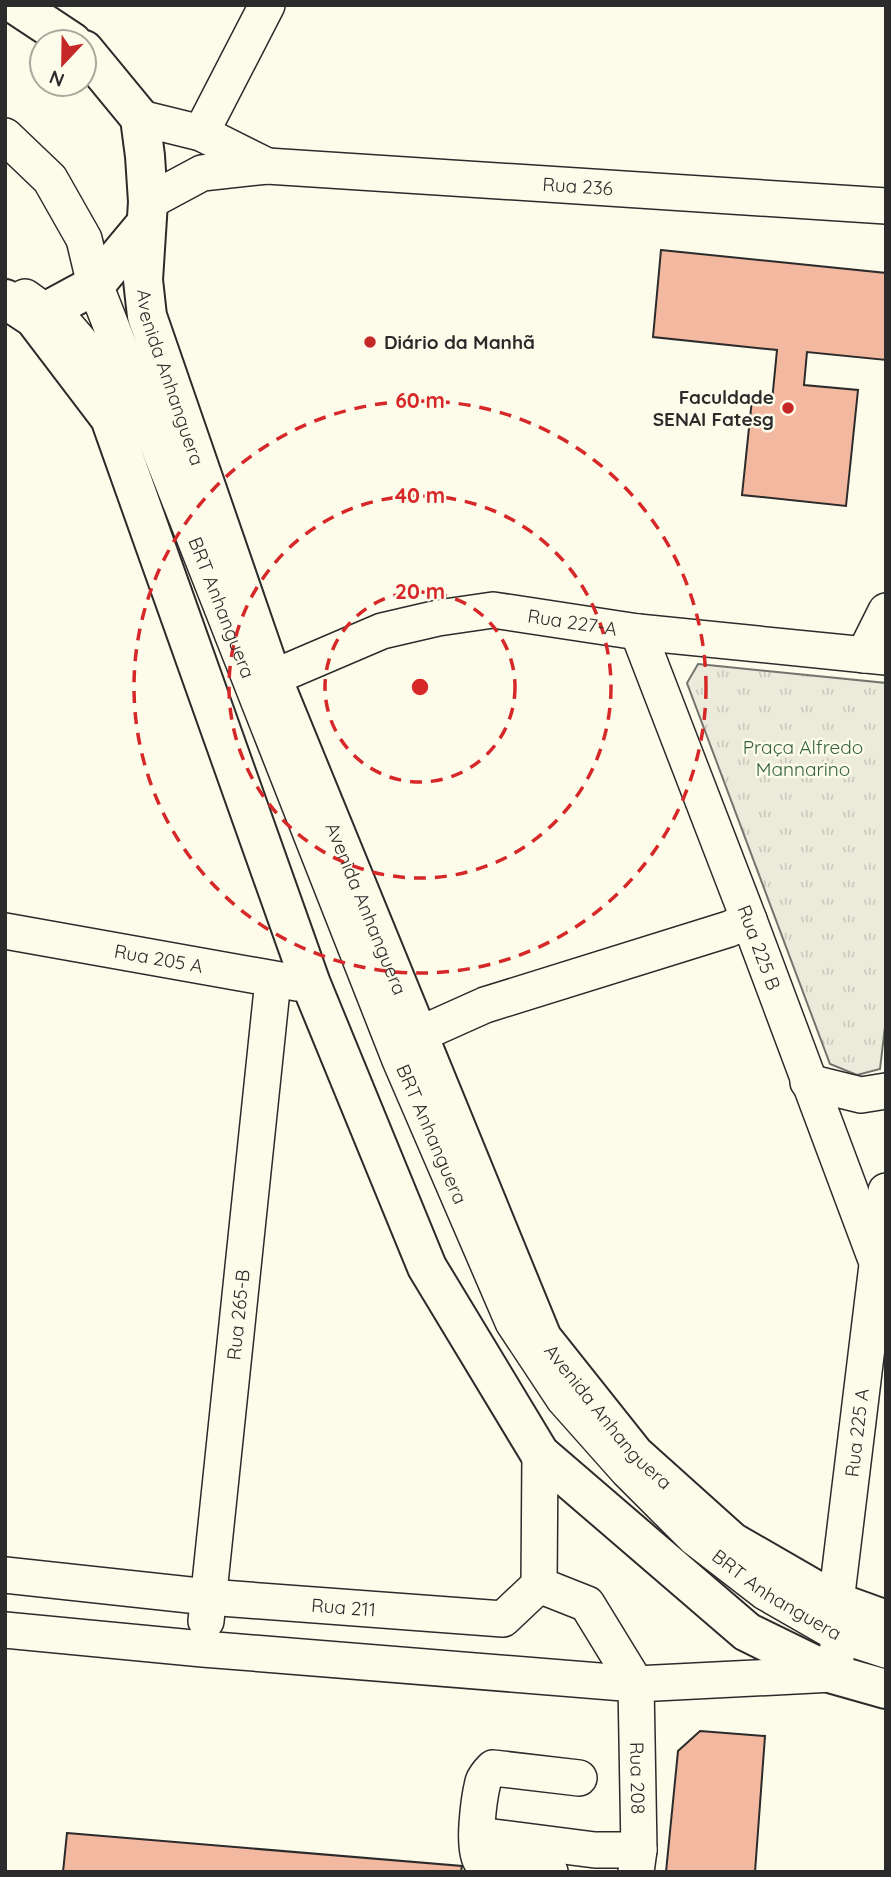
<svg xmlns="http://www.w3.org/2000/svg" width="891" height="1877" viewBox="0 0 891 1877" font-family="Quicksand,sans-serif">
<defs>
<pattern id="grass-tufts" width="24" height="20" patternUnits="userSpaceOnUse" patternTransform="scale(1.75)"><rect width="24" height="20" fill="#ecebdb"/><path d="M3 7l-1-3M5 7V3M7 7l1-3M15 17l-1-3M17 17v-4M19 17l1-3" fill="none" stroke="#cbcabc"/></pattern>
</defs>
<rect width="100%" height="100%" fill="#fdfbea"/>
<path fill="url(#grass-tufts)" stroke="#74746e" stroke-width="2" d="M 698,664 L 886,683 L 886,1018 L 880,1069 L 857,1075 L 830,1064 L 687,683 Z"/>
<path fill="#f2b8a0" stroke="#2b2b2b" stroke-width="2" d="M 661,250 L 886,273 L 886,360 L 807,352 L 804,385 L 858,390 L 846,506 L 742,495 L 752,399 L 772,401 L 777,350 L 653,337 Z
M 700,1731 L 765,1736 L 755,1872 L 666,1872 L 678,1751 Z
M 67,1833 L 462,1866 L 461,1872 L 63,1872 Z"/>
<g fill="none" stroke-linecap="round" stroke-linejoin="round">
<g stroke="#2b2b2b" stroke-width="38">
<g id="minor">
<path d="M 140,118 L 201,133 L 267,166"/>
<path d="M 201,133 L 267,5"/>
<path id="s1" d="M 5,136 L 50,179 L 84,239 L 95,285 L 400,1060 L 513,1322 L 564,1399 L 628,1471 L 695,1538 L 765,1592 L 840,1635 L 886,1650"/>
<path id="s2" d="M 148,202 L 202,173 L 267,166 L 886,206"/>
<path d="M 25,297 L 68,328 L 111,378 L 130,408"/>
<path id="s3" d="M 638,632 L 749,920 L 875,1257"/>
<path d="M 864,655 L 886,611"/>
<path id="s4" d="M 272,678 L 382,631 L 438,618 L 493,610 L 638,632 L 886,657"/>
<path id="s5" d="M 5,931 L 297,983"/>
<path d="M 418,1035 L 485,1005 L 729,929 L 749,920"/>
<path d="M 808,1082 L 861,1095 L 886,1091"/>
<path id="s6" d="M 5,1575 L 208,1597 L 503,1619 L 539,1585 L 540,1454"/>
<path d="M 539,1585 L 587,1604 L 636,1684"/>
<path id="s7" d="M 206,1621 L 273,980"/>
<path id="s8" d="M 5,1630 L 203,1649 L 636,1684 L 833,1674 L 840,1635 L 836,1602 L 886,1191"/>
<path id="s9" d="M 636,1684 L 639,1850 L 636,1872"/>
<path d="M 477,1835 L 595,1850 L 639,1850"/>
<path d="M 550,1872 L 481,1861 C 472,1848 479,1798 483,1782 C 485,1776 489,1772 493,1768 L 579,1778"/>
</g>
</g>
<g stroke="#2b2b2b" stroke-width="42">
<g id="major">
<path d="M 16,5 L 72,42"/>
<path id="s10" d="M 84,50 L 140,118 L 145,156 L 148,202 L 143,280 L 147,316 L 272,678 L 542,1338 L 635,1455 L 732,1542 L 836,1602 L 886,1620"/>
<path d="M 5,299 L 34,318 L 110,418 L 311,984 L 427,1267 L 540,1454 L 747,1632 L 833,1674 L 886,1689"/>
<path d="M 34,318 L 95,285 L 145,225"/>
</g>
</g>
<use href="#minor" stroke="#fdfbea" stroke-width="35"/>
<use href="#major" stroke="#fdfbea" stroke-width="38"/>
</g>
<g fill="none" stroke="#d62828" stroke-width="3.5" stroke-dasharray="12 9">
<circle cx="420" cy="687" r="95"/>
<circle cx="420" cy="687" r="191"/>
<circle cx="420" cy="687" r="286"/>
</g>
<g fill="#c62828" stroke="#fdfbea" stroke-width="2.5">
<circle cx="370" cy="342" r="7"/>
<circle cx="788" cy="408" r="7"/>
</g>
<g text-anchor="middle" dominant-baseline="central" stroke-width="5" stroke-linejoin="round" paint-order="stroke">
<g font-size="19" fill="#2b2b2b" stroke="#fdfbea">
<text stroke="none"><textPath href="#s2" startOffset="438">Rua 236</textPath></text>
<text stroke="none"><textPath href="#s10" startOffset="352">Avenida Anhanguera</textPath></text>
<text stroke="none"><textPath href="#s1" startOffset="525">BRT Anhanguera</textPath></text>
<text stroke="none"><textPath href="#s4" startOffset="313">Rua 227-A</textPath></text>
<text stroke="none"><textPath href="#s10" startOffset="919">Avenida Anhanguera</textPath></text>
<text stroke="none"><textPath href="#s3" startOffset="338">Rua 225 B</textPath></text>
<text stroke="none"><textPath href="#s5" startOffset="156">Rua 205 A</textPath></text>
<text stroke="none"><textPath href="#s1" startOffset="1092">BRT Anhanguera</textPath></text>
<text stroke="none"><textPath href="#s7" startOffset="308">Rua 265-B</textPath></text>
<text stroke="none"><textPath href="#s10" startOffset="1486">Avenida Anhanguera</textPath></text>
<text stroke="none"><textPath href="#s8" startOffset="1074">Rua 225 A</textPath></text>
<text stroke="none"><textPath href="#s1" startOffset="1680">BRT Anhanguera</textPath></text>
<text stroke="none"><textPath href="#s6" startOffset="340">Rua 211</textPath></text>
<text stroke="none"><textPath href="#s9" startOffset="94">Rua 208</textPath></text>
</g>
<g font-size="19" font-weight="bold" fill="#2b2b2b" stroke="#fdfbea" text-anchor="start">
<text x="384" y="342">Diário da Manhã</text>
<text x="774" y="397" text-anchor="end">Faculdade<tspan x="774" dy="22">SENAI Fatesg</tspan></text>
</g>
<g font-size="19" fill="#34623c" stroke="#fdfbea">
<text x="803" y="747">Praça Alfredo<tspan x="803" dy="22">Mannarino</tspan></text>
</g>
</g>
<circle cx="420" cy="687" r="10" fill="#d62828" stroke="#fdfbea" stroke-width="3.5"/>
<g font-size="21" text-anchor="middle" font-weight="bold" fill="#d62828" stroke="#fdfbea" stroke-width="5" stroke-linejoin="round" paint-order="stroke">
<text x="420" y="408">60 m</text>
<text x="420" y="503">40 m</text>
<text x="420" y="599">20 m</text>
</g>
<rect width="891" height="1877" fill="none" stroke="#2b2b2b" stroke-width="14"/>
<g transform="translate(63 63) rotate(202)"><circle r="33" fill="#fdfbea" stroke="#a9a89e" stroke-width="2"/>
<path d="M0-5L12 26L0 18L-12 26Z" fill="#c62828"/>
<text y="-10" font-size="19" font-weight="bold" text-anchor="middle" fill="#2b2b2b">N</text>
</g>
</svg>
